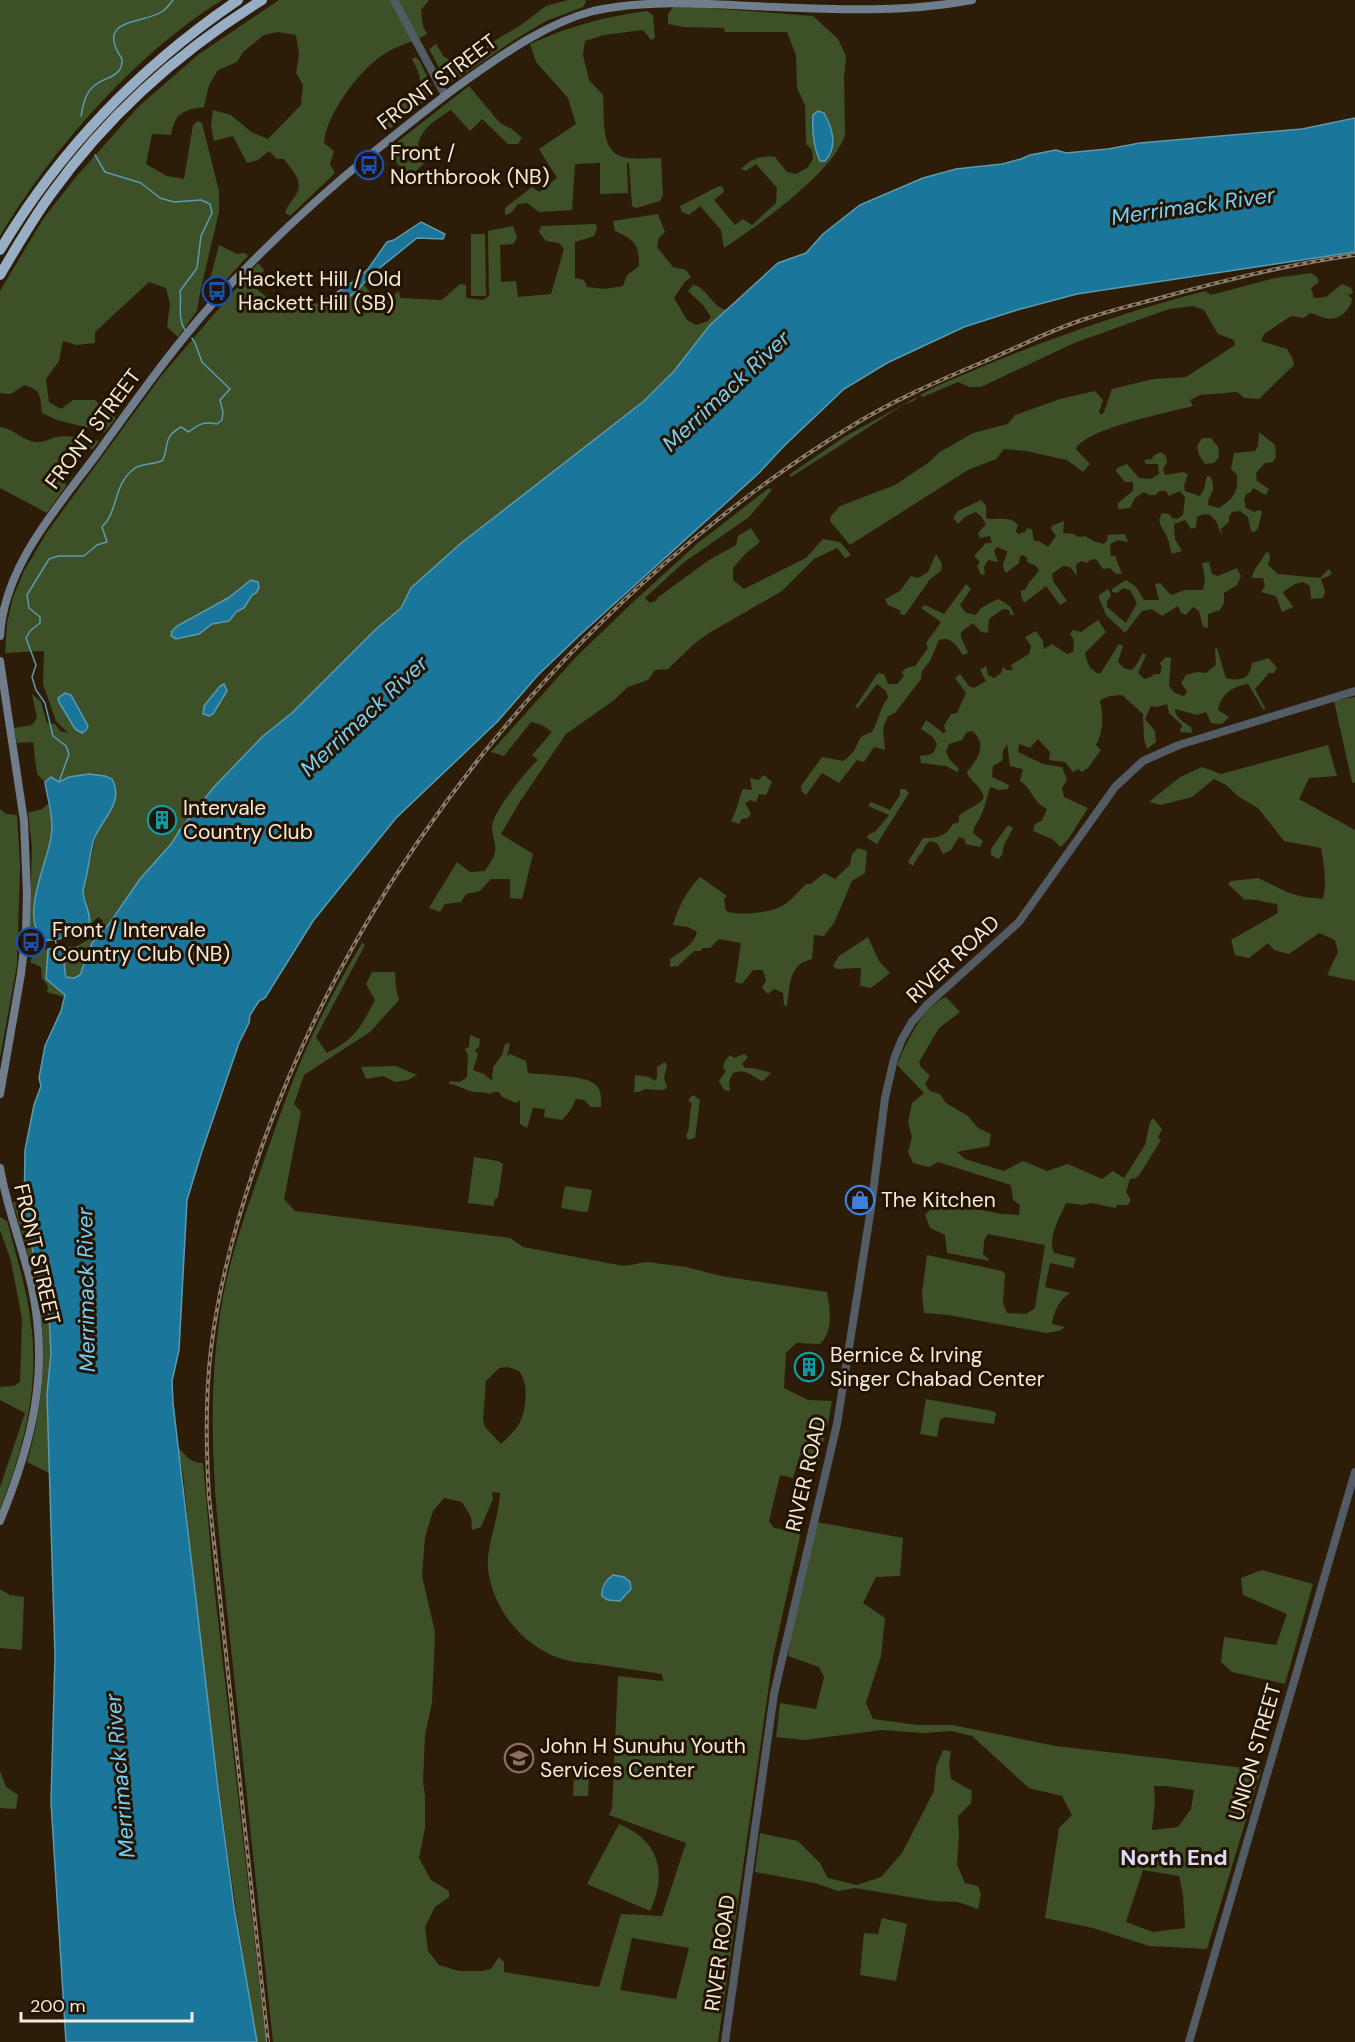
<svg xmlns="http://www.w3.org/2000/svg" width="1355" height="2042" viewBox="0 0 1355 2042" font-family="'DM Sans',sans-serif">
<rect width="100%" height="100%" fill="#2d1d08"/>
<path fill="#3d5028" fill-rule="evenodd" d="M 0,0 L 222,0 C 134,55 53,148 0,236 Z
M 279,0 L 429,0 L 421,10 L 423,26 L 427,34 C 416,41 402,44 389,51 C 363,65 326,113 324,143 L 334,151 L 330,164 L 335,173 L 290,216 L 285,213 C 287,204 295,199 298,191 C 302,178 290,168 284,159 L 277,159 L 269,151 L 258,160 L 247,163 L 233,136 L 214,141 L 211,126 L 213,110 L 231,115 L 251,132 L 268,139 L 301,105 L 303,85 L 296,73 L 299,54 L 296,35 L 278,32 L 264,35 L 243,52 L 237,62 L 218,70 L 209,85 L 204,107 C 183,110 175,113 171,135 L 152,134 L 146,164 L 167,176 L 184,179 L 193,125 L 198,121 L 202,123 L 219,191 L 219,212 L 201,288 L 197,311 L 178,337 L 167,327 L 170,304 L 166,288 L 149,282 L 95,332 L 95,343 L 76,345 L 63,341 L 59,361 L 46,379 L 49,402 L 61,409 L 73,400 L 95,400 L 116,418 L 105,432 L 57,420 L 42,413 C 40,396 42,390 24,385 L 11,394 L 0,393 L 0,291 L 43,219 L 75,178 L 138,107 L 199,54 Z
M 568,0 L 585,0 L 586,2 L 583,7 L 546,21 L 514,40 L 459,78 L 452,81 L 443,75 L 429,49 L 436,44 L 444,57 L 454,62 L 466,58 L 521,25 L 546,6 Z
M 682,6 L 813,16 L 838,39 L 846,56 L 844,77 L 845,135 C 833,173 757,226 724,248 L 721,230 L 700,206 L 689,215 L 682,212 L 680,206 L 719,186 L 723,187 L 724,192 L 714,200 L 735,225 L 743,219 L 752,225 L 776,203 L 777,188 L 756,164 L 746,171 L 741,169 C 751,159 761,155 775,157 L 787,172 L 796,174 L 807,168 L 813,159 L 812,150 L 806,144 L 805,105 L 797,88 L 796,55 L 787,32 L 725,32 L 724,28 L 683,27 L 668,24 L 668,14 L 673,7 Z
M 647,11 L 653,15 L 655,38 L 651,40 L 643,30 L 604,35 L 585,41 L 583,55 L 589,80 L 603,95 C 605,115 599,151 623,157 C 634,160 649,158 661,158 L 663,195 L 660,201 L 636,208 L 632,206 L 629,163 L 627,163 L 628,193 L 600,194 L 600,163 L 575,164 L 572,210 L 539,212 L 527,203 L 518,204 L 511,213 L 505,215 L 505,208 L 532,187 L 539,192 L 557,178 L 539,149 L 576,124 L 568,98 L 536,62 L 530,44 C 571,26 603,17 647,11 Z
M 416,57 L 419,60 L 431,84 L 432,91 L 426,100 L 391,128 L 386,127 L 384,122 C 391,110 420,91 420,82 C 421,75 415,66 412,59 Z
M 469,86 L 500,123 L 512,129 L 522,138 L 518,144 L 508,144 L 482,119 L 470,131 L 451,110 C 437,119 421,128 418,145 L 428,160 L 408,178 L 388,151 L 396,143 Z
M 658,214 L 665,232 L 659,238 L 657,247 L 673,267 L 686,270 L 691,277 L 684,283 L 674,298 L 687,320 L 696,325 L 708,321 L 711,317 L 703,305 L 688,291 L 693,285 C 707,287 711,306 726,310 L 710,325 L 673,371 L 644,401 L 460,544 L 411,588 L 401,608 L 375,630 L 293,712 L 262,737 L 214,787 L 179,831 L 172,843 L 140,879 L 102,932 L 100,929 L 103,921 L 98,917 L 89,926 C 92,912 83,904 83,890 L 96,836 L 69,777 L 59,782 L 51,777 L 45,782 L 37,774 L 33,742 L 17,743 L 14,728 L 32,725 L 37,718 L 32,694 L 41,702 L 47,723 L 55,724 L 60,731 L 68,733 L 56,721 L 43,684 L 44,651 L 5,653 L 7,623 L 13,597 L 24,571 L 47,532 L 162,375 L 258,263 L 264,270 L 258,280 L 258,290 L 280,308 L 289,302 L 306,307 C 329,296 343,307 363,284 L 381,305 L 399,291 L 400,298 L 442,300 L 460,284 L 466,285 L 466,298 L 483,300 L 489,296 L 488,231 L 513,226 L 517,238 L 513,244 L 500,245 L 501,282 L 516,281 L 518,297 L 551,294 L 564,249 L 559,243 L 546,241 L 539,232 L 541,226 L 596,224 L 597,229 L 594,236 L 575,242 L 575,278 L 584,280 L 587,287 L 605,289 L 623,286 L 627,275 L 639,266 C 639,244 635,240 615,231 L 613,221 Z
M 471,234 L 485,234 L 486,296 L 471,296 Z
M 219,245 L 237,254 L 245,253 L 248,256 L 213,294 L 209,289 L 209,283 Z
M 1311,273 L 1317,277 L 1319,282 L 1311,288 L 1314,298 L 1326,297 L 1342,284 L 1351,288 L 1353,293 L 1348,295 L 1352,299 C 1351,310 1338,322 1325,318 C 1320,317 1316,314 1310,313 L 1304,318 L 1291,316 L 1264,334 L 1261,341 L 1287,349 L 1292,357 L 1294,365 L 1259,399 L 1244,398 L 1237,392 L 1200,395 L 1190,400 L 1193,406 C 1170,412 1084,429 1076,449 L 1090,464 L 1083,472 L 1067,460 L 1026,451 L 1004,449 L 996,459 L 968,470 L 850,545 L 830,521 L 831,516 L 840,506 L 895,485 L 928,463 L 940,452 L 973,433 L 1008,424 L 1015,415 L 1060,399 L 1095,391 L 1103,400 L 1099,412 L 1101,415 L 1104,412 L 1112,389 L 1153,379 L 1186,377 L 1235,345 L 1234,340 L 1218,334 L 1204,310 L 1193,306 L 1169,309 L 1074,343 L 981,387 L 969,387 L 958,382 L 923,397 L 920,395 L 935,387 C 1023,348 1112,315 1205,291 L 1211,295 L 1275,278 Z
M 917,397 L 914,401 L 903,405 L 791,477 L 789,475 L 844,437 Z
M 0,427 C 14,428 24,443 39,442 C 45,442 51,438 57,437 C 71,435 86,438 99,441 L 93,449 C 74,450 71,449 59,466 L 65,474 L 66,486 L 47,513 L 0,488 Z
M 1259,432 L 1275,445 L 1276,457 L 1273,462 L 1265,463 L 1256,473 L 1257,481 L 1269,489 L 1266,495 L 1253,488 L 1251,492 L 1246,494 L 1244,500 L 1246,508 L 1254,512 L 1260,510 L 1262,512 L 1258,528 L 1255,532 L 1251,531 L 1248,517 L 1240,511 L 1232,512 L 1229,517 L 1229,522 L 1221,529 L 1222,536 L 1216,521 L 1210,515 L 1204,514 L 1197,517 L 1196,527 L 1191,529 L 1185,520 L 1174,524 L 1175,539 L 1182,551 L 1172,554 C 1170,548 1169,540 1166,535 C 1162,526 1156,523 1162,513 L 1169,514 L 1172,518 L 1177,519 L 1183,515 L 1185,497 L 1180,491 L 1169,496 L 1166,491 L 1159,491 L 1156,495 L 1149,495 L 1144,492 L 1135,498 L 1130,508 L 1118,509 L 1118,503 L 1133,491 L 1133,482 L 1125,482 L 1116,471 L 1117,468 L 1127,464 L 1139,478 L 1151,479 L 1159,474 L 1158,464 L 1146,464 L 1144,460 L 1152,459 L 1154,455 L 1161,452 L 1166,456 L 1167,463 L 1163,468 L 1165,475 L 1183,472 L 1188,474 L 1184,486 L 1185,491 L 1200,496 L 1204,489 L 1207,476 L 1210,476 C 1218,493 1208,492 1208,505 L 1219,508 C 1234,498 1238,493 1237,475 L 1231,469 L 1234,453 L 1255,451 L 1258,446 Z
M 1202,438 L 1211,438 L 1218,447 L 1219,457 L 1214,463 L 1205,464 L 1199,455 L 1197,446 Z
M 769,488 L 772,490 L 749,517 L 683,563 L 645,598 L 650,603 L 657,600 L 657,598 L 709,560 L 736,545 L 738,536 L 751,528 L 760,542 L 745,554 L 733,568 L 733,580 L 744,589 L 806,558 L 823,539 L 840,542 L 851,555 L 845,558 L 837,548 L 814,559 L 782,591 L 709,633 L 694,644 L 668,669 L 655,670 L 648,680 L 628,687 L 613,701 L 566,734 L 521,800 L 501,834 L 533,854 L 522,899 L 510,898 L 510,879 L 491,879 L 480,891 L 466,894 L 461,902 L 445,904 L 440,912 L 429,908 L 457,862 L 470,872 L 485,871 C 490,863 497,854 495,845 C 494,838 492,834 492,826 C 495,809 525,772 538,760 L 532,755 L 552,732 L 542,725 L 531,722 L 504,756 L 491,752 L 575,658 L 632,603 L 698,543 Z
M 981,500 L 986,506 L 986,518 C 998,521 1009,515 1018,525 L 1016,531 L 1018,534 L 1025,532 L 1027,528 L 1032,529 L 1034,541 L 1039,541 L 1048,547 L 1056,536 L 1051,529 L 1052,526 L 1064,521 L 1063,533 L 1073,534 L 1079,537 L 1085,536 L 1093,541 L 1104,544 L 1108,539 L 1107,535 L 1125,534 L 1128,542 L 1118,540 L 1110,544 L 1111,556 L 1115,556 L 1122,574 L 1116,574 L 1110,568 L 1103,569 L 1096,559 L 1090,560 L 1087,563 L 1082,561 L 1076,564 L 1077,576 L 1070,567 L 1063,566 L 1052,574 L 1053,581 L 1067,601 L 1060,605 L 1046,586 L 1024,603 L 1021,596 L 1021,590 L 1025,590 C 1028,582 1035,577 1039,570 L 1036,566 L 1027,562 L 1027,558 L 1023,555 L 1020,556 L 1019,563 L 1006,573 C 999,562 1007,561 1007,551 L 997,547 L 994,551 L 998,562 L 988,560 L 984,567 L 985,574 L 981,575 L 977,566 L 980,562 L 974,556 L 986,543 L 992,543 L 990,536 L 980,538 L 978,533 L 986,524 L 981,516 L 976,512 L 966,516 L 958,524 L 953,518 L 958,511 Z
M 1266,552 L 1269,553 L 1270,557 L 1268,565 L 1278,574 L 1320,578 L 1329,569 L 1332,573 L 1329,576 L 1321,579 L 1325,591 L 1323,598 L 1311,599 L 1310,586 L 1303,582 L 1295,584 L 1283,592 C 1285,598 1290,600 1293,607 L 1282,612 L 1276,596 L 1261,592 L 1265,586 L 1263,578 L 1252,578 C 1253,568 1262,562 1266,552 Z
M 936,554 L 942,564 L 941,571 L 930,579 L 905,615 L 900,614 L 901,611 L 888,605 L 885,599 L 900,591 L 911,576 L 918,578 L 928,572 Z
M 1209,562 L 1212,574 L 1218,576 L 1237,568 L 1241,576 L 1237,585 L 1224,593 L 1224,603 L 1220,610 L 1208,614 L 1208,628 L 1203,627 L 1199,611 L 1193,607 L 1186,615 L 1181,613 L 1178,606 L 1162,616 L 1152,609 L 1142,611 L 1125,633 L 1106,615 L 1099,598 L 1099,595 L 1108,589 L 1111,595 L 1107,601 L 1107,607 L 1126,623 L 1137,603 L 1130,590 L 1123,588 L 1117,593 L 1112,592 L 1112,589 L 1126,580 L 1136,587 L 1144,600 L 1159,600 L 1155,584 L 1160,583 L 1171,595 L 1185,590 L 1203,590 L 1205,579 L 1202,563 Z
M 966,584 L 971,589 L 960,605 L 966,613 L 976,615 L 981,608 L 998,599 C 1006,603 1012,606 1014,615 L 1010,615 L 1009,610 L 1003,609 L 989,619 L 988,633 L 981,632 L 973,623 L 961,632 L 961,637 L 968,653 L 963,655 C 956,646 952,636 939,640 L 930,661 L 922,671 L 921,679 L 895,713 L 888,716 L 883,728 L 885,750 L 874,747 L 864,762 L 857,760 L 839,783 L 822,773 L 806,795 L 802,792 L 801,786 L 822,757 L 844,761 C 847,758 853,753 855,749 C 862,737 857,737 872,732 C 878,722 880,707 888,698 L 886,691 L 877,684 L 858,708 L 855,707 L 878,673 L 884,674 L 888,684 L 897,684 L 904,676 L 902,672 L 906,668 L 915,666 L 928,648 L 926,643 L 941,622 L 921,608 L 925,605 L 944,614 Z
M 1098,620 L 1106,632 L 1085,653 C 1087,663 1090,671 1100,674 L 1119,644 L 1123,646 L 1118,662 L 1124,668 L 1131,670 L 1135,667 L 1143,653 L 1146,655 L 1138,673 L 1144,679 L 1151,677 L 1154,674 L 1160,674 L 1162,667 L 1160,663 L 1166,657 L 1171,658 L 1169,686 L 1175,693 L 1184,696 L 1187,691 L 1181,683 L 1186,675 L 1197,672 L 1206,673 L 1216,665 L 1215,648 L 1217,648 L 1226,678 C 1233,680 1245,681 1249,673 C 1251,670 1251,667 1252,663 L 1269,658 L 1277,668 L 1274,673 L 1269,673 L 1255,689 L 1266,710 L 1263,709 L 1248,684 C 1233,686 1221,694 1218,710 L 1229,717 L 1222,724 L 1211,723 L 1206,712 L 1197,715 L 1175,709 C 1175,718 1184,722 1191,727 L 1192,733 L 1180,732 L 1182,725 L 1169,713 L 1167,704 L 1157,707 L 1151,706 L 1145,719 L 1155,731 L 1156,742 L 1147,749 L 1144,739 L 1143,714 L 1122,695 L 1110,696 L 1100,700 C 1103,716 1104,729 1096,745 L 1101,750 L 1088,768 L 1082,772 L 1078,769 L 1073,772 L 1065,762 L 1049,760 L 1050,752 L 1038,739 L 1030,748 L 1019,744 L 1018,752 L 1043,764 L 1062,767 L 1067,780 L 1062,788 L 1064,797 L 1088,808 L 1069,838 L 1061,847 L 1052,839 L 1033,831 L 1035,824 L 1042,820 L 1047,809 C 1030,800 1034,790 1020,781 L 1023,769 L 1010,766 L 1007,744 L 1003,751 L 1002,761 L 993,766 L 992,777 L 1009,785 L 1008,789 L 999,790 L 991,787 C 986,796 986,806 981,815 C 978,823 975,823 973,833 L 983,841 L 980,847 L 966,844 L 964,839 L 959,837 L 951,850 L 943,854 L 937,843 L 930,841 L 925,846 L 922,853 L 919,855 L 913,866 L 908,862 L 923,838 C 938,838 945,837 953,824 L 959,822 L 959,816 C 967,808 977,807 984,798 C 981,784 969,782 967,772 C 978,759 988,744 972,731 L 967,732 L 962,740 L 949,744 L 946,752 L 950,760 L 959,769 L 957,772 L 946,766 L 921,763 L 920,756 L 929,755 L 934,752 L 937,744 L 933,737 L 921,729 L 926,720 L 943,733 L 946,732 L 944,726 L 951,714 L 957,713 L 966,693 L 955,678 L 960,674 L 969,686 L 974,688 L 986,681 L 980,670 L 986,666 L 988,675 L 994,678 L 1001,673 L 1003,667 L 1007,670 L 1013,670 L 1011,665 L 1029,654 L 1031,646 L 1025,637 L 1036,631 L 1043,641 L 1044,649 L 1052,644 L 1067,654 L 1073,652 L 1074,640 L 1070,634 L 1073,630 L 1081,632 Z
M 1355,697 L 1355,783 L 1352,782 L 1334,701 Z
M 1328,745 L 1337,776 L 1309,778 L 1299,799 L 1355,830 L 1355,981 L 1327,975 L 1338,952 L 1335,940 L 1319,933 L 1289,954 L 1274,950 L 1268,943 L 1249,958 L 1235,955 L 1231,940 L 1278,913 L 1277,904 C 1265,903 1257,898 1245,900 L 1228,884 L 1231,881 L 1258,878 L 1289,893 L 1304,897 L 1323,899 C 1327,883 1324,864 1321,848 L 1284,841 L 1258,808 L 1239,797 L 1226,785 L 1214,779 L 1192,797 L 1161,805 L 1149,802 L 1180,777 L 1202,767 L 1221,774 Z
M 764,775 L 772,782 L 766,795 L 759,794 L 756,802 L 751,800 L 745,803 L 751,814 L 748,818 L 742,819 L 739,824 L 731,821 C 737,811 738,800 743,789 L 752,790 L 750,778 L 758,780 Z
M 900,789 L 905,789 L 909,793 L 877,844 L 867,838 L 868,835 L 876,831 L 889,815 L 868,806 L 871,802 L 890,810 L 900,795 Z
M 48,804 C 67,843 12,905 43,941 L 32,945 L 29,944 L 32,847 L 28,813 L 42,809 Z
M 0,809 L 6,814 L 17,815 L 20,864 L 17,965 L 0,1058 Z
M 1008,825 L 1013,828 L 1004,845 L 1002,855 L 998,859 L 991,855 L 991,849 Z
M 858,848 L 867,851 L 865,873 L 852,881 L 834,923 L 824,936 L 814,935 L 812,959 C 788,964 790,986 787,1006 L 784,1005 L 783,993 L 774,989 L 768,994 L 762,988 L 766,980 L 763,970 L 753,970 L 742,984 L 735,982 L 741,943 L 719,939 L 710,948 L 703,948 L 700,951 L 694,951 L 678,966 L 670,967 L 670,959 C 680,952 694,945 697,932 L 688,927 L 673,925 C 679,905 686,892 700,877 L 727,896 L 724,899 L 726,911 C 738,916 768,913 780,907 C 790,902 798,892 806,884 L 811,884 L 824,873 L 835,879 L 850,865 L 852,854 Z
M 94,936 L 97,938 L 92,943 L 80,975 L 74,978 L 66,977 C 63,967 66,958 63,947 L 77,946 Z
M 868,937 L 879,961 L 890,973 L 871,988 L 860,986 L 861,968 L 836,969 L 833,966 L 839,956 Z
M 362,943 L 365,945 L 316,1037 L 327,1053 C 356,1038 360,1028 375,1000 L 366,984 L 372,972 L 395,972 L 396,988 L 399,1000 L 370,1032 L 304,1075 L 294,1104 L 301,1112 L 284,1199 L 295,1211 L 510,1238 L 523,1247 L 624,1266 L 647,1262 L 686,1267 L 721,1276 L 827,1292 C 830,1309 834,1331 820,1344 L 796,1343 L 786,1353 L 784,1388 L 808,1400 L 832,1401 L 828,1423 L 819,1460 L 800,1455 L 793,1478 L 780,1475 L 769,1521 L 774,1528 L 801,1532 L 773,1657 L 718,2042 L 273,2042 L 217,1517 C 212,1453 210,1387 219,1323 C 225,1271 245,1214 262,1166 C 276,1126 290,1085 307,1047 C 323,1011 342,977 362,943 ZM 508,1367 C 512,1369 518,1369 521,1374 C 529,1387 526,1412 518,1426 C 513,1433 507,1438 501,1444 L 485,1427 L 483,1420 L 486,1381 L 499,1368 ZM 492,1492 L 500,1493 C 499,1518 486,1546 488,1569 C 493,1609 521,1644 559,1658 C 570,1662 583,1663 595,1664 C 617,1667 640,1671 662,1674 L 663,1681 L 618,1676 L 612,1809 L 609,1815 L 686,1843 L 662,1916 L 621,1914 L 599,1987 L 504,1972 L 504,1962 L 499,1957 L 491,1969 L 482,1971 L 459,1971 L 439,1965 L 428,1951 L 425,1927 L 435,1907 L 449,1897 L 449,1891 L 431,1880 L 419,1858 L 425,1828 L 425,1795 L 423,1782 L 425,1735 L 432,1703 L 435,1632 L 422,1576 L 425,1537 L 433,1511 L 444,1498 L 462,1502 L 471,1517 L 472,1530 L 481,1527 L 493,1499 ZM 632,1938 L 689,1948 L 676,1999 L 620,1990 Z
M 48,949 L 46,979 L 65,995 L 64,997 L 47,992 L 48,986 L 42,978 L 41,967 L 30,962 L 35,952 Z
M 946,997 L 960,1012 L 939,1028 L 919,1062 L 921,1067 L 930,1076 L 925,1084 L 930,1091 L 940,1094 L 946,1103 L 968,1116 L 978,1128 L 991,1134 L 989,1146 L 957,1152 L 965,1159 L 1004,1171 L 1023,1161 L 1047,1171 L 1068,1164 L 1102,1179 L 1113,1171 L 1124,1178 L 1145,1145 L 1150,1122 L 1153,1118 L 1162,1129 L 1158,1138 L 1161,1140 L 1140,1174 L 1136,1178 L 1130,1179 L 1126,1192 L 1131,1200 L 1128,1205 L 1117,1205 L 1116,1208 L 1091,1203 L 1083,1205 L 1066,1203 C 1060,1217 1047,1238 1054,1253 L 1076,1258 L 1073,1268 L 1050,1263 L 1045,1287 L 1070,1293 C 1059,1301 1054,1310 1052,1324 L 1065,1327 L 1059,1331 L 1046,1333 L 948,1315 L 924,1313 L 922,1294 L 927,1255 L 1002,1271 L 1005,1274 L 1003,1303 L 1007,1313 L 1026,1314 L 1035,1308 L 1045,1245 L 988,1234 L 984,1241 L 983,1254 L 990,1261 L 947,1253 L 945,1235 L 930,1228 L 925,1215 L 934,1206 L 934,1200 L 1001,1214 L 1019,1215 L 1020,1205 L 1013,1200 L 1011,1185 L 938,1162 L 929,1167 L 913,1163 L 908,1152 L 912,1137 L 908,1122 L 912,1103 L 924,1093 L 897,1065 C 906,1043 923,1006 946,997 Z
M 470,1035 L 480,1039 L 479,1047 L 475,1050 L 478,1055 L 473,1070 L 484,1074 L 492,1081 L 493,1067 L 502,1055 L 505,1044 L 510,1043 L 507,1056 L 510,1054 L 526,1061 L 528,1073 C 542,1075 585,1075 595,1084 C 602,1090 601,1098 601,1107 L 591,1107 L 584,1100 L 576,1099 L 570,1111 L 562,1120 L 544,1117 L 545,1109 L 533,1108 L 527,1128 L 520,1124 L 520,1100 L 517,1103 L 502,1097 L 499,1092 L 494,1092 L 489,1094 C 483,1091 480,1093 474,1092 C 466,1091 459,1085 449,1084 L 450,1081 L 460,1082 L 467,1077 L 468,1055 L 465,1049 L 469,1047 Z
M 744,1054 L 748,1057 L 742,1064 L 745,1068 L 753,1068 L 771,1073 L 763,1081 C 751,1077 748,1068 733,1073 L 729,1081 L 730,1091 L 724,1090 L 719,1081 L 726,1071 L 723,1068 L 725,1061 L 730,1055 L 734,1058 Z
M 665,1062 L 667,1065 L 664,1078 L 667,1087 L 664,1090 L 645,1089 L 639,1092 L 634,1092 L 635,1075 L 649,1077 L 655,1081 L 657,1077 L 657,1067 Z
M 396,1066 L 417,1075 L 408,1080 L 395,1082 L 383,1076 L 366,1079 L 361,1067 Z
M 693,1095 L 700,1100 L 695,1138 L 688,1140 L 686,1136 C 691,1128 688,1115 692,1104 L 688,1100 Z
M 474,1157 L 498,1161 L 503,1164 L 498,1197 L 494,1200 L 494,1206 L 468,1203 Z
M 565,1186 L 592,1190 L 588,1211 L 584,1212 L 561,1208 Z
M 25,1200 L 24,1215 L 49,1315 L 51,1353 L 49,1473 L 27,1462 C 42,1410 48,1357 39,1304 C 34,1269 22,1235 13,1202 Z
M 0,1217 L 7,1221 C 16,1255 27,1289 31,1324 C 40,1387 23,1451 0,1509 L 0,1487 L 25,1413 L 0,1400 L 0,1387 L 14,1386 L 20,1382 L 22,1319 L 11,1261 L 0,1230 Z
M 926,1399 L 992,1411 L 996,1413 L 994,1424 L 945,1417 L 940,1420 L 937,1437 L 920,1434 Z
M 178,1447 C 186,1456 191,1463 203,1463 L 213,1576 L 266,2042 L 257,2042 C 225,1853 202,1664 183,1474 Z
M 817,1522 L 903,1538 L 900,1576 L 876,1577 L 863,1603 L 885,1618 L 881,1656 L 866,1703 L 873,1719 L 917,1725 L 952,1725 L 1056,1746 L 1261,1770 L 1207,1949 L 1149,1946 L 1093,1928 L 1045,1918 L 1059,1828 L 1072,1815 L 1062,1796 L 1029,1788 L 972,1736 L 951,1731 L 924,1733 L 882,1730 L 804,1740 L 776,1737 L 780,1703 L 816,1709 L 824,1677 L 819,1667 L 788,1656 L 793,1621 ZM 1154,1786 L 1166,1786 L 1194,1790 L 1191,1809 L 1178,1827 L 1152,1830 L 1155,1801 ZM 1143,1870 L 1179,1876 L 1183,1895 L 1185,1928 L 1153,1932 L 1126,1922 Z
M 1262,1570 L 1313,1584 L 1285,1684 L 1232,1672 L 1221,1662 L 1224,1637 L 1276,1645 L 1287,1614 L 1243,1595 L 1241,1578 Z
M 0,1589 L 10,1595 L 24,1597 L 22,1650 L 0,1648 Z
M 943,1750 L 951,1751 L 949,1765 L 951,1779 L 972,1791 L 971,1803 L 958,1816 L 959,1836 L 957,1864 L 965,1883 L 978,1886 L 981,1894 L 978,1909 L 958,1902 L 933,1901 L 855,1888 L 838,1891 L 815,1883 L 755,1872 L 760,1833 L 798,1841 L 820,1863 L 828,1878 L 857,1885 L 881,1877 L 902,1853 L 934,1791 L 936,1767 Z
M 0,1771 L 6,1787 L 18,1795 L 16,1809 L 0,1808 Z
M 574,1775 L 589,1775 L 588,1796 L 573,1796 Z
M 619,1824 C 659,1841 668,1872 650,1911 L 587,1884 Z
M 882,1918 L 907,1924 L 896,1981 L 860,1975 L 864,1933 L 878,1934 Z"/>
<path fill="#1a779b" stroke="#5b9aaf" stroke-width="1.5" d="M 818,111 L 824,113 C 833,129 838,147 825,161 L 820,161 C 813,146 812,131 813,115 Z
M 1355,118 L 1355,252 L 1077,294 L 1017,310 L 964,327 L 887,363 L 844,389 L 784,446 L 759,473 L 582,633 L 538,675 L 498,721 L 396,818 L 313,921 L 265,998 L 259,1001 L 250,1015 L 249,1023 L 239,1043 L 202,1151 L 187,1200 L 179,1350 L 172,1381 L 173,1403 L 218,1788 L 234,1907 L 257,2042 L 66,2042 L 51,1802 L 55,1656 L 47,1394 L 51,1353 L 49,1315 L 24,1215 L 25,1150 L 34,1105 L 41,1086 L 39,1078 L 45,1046 L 61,1011 L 65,995 L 46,979 L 48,949 L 63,947 C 66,958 63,967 66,977 L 74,978 L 80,975 L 92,943 L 109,924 L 140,879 L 172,843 L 179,831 L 214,787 L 262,737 L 293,712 L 375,630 L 401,608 L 411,588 L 460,544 L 644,401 L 674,371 L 710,325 L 778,263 L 806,253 L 823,234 L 860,205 L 923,178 L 956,169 L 1002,164 L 1021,159 L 1030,155 L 1056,150 L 1066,153 L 1108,149 L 1140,143 L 1302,129 Z
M 421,222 L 445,234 L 443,239 L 417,238 L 371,275 L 355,293 L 342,301 L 324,303 L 325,300 L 356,280 L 368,269 L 387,242 L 394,240 Z
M 251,580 L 258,582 L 259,588 L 256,593 L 252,595 L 244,608 L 236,612 L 229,621 L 212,624 L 199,634 L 176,639 L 171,636 L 172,631 L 177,626 L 228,598 Z
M 224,684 L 227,691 L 213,714 L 209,716 L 203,714 L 204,706 L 220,686 Z
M 65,693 L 71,695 L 88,726 L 86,730 L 82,733 L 75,729 L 59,702 L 58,698 Z
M 89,774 L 105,776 L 112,779 C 125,803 101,820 94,839 C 89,856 88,874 83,890 C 83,904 92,912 89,926 L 59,939 L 43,941 C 20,916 46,867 51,837 C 54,817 48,802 45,782 L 51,777 L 59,782 L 69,777 Z
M 613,1575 L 624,1577 L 630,1582 L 631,1589 L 620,1601 L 608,1600 L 602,1596 C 601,1587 606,1580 613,1575 Z"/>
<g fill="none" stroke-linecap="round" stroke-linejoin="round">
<path stroke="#5b9aaf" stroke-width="1.5" d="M 81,116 C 83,106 85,93 94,86 C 105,76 123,78 122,59 C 94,17 143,25 163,11 C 167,8 170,4 173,0
M 95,155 L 105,172 L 141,183 L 160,198 L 174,202 L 201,200 L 210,204 L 212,213 L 201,236 L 197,268 L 180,291 C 182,305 177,318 185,330
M 59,782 L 69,754 L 66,746 L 53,736 L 45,703 L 36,690 L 32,677 L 36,665 L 26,638 L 30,631 L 40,623 L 40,617 L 29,608 L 27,595 L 49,559 L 59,556 L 84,556 L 97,545 L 107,542 L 102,527 C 119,511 112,485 135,468 C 143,463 155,465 163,460 C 169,445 163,437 181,427 L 189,432 C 198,424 205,421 217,424 L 222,420 L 223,412 L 220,400 L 230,389 L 202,362 L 195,343 L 192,338
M 89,926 L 99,935
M 55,938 L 57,948"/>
<path stroke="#535c65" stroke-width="8" d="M 394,0 L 445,95
M 725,2042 L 774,1694 L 837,1424 L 871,1208 L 885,1098 L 894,1059 L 902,1039 L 912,1022 L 928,1004 L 1019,922 L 1115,787 L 1143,761 L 1179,745 L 1355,691
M 1189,2042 L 1355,1472"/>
<path stroke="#6f7d8c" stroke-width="8" d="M 0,636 C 4,566 57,508 97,454 C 134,403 171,350 213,303 C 263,248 317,198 375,151 C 405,127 434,103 465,81 C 505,53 545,24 593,11 C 644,0 698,3 751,6 C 826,9 897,14 972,0
M 0,661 L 24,821 L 27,894 L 26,931 L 21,974 L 0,1094
M 0,1168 C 7,1209 23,1248 32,1288 C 50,1373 32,1443 0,1521"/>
<path stroke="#98aec5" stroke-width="10" d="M 0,250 C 60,149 141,66 238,0
M 0,275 C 16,248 32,220 51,194 C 107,116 181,50 262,0"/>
<g stroke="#8b7d6c" stroke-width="4">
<path id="rail" d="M 268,2042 L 209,1497 C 206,1447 205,1398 211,1349 C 220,1275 241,1204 266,1135 C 371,848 590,586 850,427 C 892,401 938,381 983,362 C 1017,348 1050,330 1085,319 C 1108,311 1133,305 1156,299 C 1221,281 1288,264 1355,255"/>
</g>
<use href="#rail" stroke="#231401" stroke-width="1.5" stroke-dasharray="4.5" stroke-linecap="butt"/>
</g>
<defs>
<g id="bus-ring" transform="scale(1.5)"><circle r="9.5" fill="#231401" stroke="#1a4fb4" stroke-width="1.5"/><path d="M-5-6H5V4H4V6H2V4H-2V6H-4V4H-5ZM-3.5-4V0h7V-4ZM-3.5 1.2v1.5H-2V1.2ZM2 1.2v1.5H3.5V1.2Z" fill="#1a4fb4"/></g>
<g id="building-ring" transform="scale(1.5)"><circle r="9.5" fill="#231401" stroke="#0f9aa8" stroke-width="1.5"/><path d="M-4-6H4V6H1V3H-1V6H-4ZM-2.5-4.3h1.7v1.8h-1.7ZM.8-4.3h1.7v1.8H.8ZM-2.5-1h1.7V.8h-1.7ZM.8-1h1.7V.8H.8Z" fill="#0f9aa8"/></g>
<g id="shop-ring" transform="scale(1.5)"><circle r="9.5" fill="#231401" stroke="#3f7fe0" stroke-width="1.5"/><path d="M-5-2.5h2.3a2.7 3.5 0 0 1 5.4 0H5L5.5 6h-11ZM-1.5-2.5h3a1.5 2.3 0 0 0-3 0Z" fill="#3f7fe0"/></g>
<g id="school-ring" transform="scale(1.5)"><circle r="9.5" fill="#231401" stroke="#8d6e63" stroke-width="1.5"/><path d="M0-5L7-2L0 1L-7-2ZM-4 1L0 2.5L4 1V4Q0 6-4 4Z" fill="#8d6e63"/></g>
</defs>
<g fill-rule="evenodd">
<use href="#bus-ring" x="369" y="165"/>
<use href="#bus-ring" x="217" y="291"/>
<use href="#building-ring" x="162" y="820"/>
<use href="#bus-ring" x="31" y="942"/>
<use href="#shop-ring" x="860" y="1200"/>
<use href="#building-ring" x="809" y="1367"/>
<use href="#school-ring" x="519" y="1758"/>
</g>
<g text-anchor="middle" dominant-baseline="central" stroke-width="6" stroke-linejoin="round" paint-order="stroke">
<g font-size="21" fill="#f4eadd" stroke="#231401">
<text transform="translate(437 82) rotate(-37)">FRONT STREET</text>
<text transform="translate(93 429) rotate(-53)">FRONT STREET</text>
<text transform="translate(953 959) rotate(-43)">RIVER ROAD</text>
<text transform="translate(37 1254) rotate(77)">FRONT STREET</text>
<text transform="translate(806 1474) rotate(-77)">RIVER ROAD</text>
<text transform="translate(1255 1752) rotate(-74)">UNION STREET</text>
<text transform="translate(720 1953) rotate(-82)">RIVER ROAD</text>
</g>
<g font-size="21" fill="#f4eadd" stroke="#231401" text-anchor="start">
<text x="390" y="153">Front /<tspan x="390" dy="24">Northbrook (NB)</tspan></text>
<text x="238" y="279">Hackett Hill / Old<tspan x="238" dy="24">Hackett Hill (SB)</tspan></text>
<text x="183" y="808">Intervale<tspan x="183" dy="24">Country Club</tspan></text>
<text x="52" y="930">Front / Intervale<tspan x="52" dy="24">Country Club (NB)</tspan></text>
<text x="881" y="1200">The Kitchen</text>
<text x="830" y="1355">Bernice &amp; Irving<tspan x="830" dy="24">Singer Chabad Center</tspan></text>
<text x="540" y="1746">John H Sunuhu Youth<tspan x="540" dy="24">Services Center</tspan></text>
</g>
<g font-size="22" font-style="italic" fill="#77cff8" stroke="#231401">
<text transform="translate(1193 206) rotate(-8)">Merrimack River</text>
<text transform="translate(726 391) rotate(-43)">Merrimack River</text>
<text transform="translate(364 716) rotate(-43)">Merrimack River</text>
<text transform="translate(86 1290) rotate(-91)">Merrimack River</text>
<text transform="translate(120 1776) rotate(-95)">Merrimack River</text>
</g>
<g font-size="22" font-weight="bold" fill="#dbdbf8" stroke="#231401">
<text x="1174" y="1857">North End</text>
</g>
</g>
<path d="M21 2012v9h171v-9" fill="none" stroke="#f4eadd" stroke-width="3"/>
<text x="30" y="2012" font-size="18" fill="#f4eadd" stroke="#231401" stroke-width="4.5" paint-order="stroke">200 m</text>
</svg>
